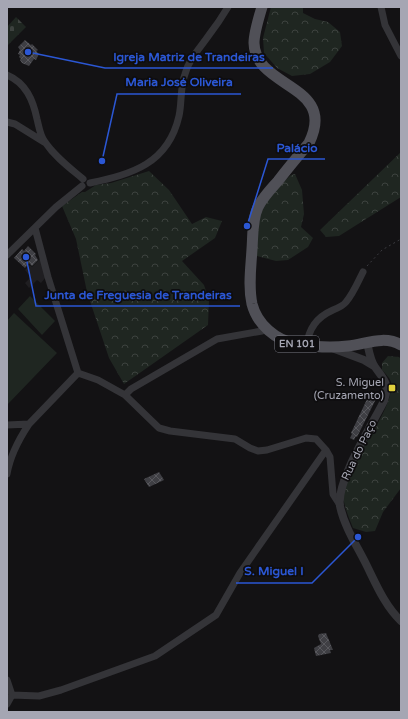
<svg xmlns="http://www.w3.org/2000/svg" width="408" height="719" viewBox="0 0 408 719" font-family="'Varela Round',sans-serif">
<defs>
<pattern id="forest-crowns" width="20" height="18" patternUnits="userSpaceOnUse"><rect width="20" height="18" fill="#1f2621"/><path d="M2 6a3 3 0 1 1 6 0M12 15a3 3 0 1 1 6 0" fill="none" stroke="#3d423f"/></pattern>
<pattern id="cemetery-stones" width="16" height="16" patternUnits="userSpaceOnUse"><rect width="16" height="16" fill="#1f2621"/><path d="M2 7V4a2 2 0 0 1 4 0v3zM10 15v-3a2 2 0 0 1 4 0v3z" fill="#3d423f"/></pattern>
<pattern id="building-cross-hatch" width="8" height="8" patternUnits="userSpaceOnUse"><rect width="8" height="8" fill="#3f3f44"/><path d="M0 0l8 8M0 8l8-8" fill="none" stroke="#58585d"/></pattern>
</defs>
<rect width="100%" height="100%" fill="#131214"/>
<path fill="#1f1e21" d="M 40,259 L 42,261 L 46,277 L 41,283 L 37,280 L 29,288 L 25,283 L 31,277 L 25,270 L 30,265 L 32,267 Z"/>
<path fill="url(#forest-crowns)" d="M 271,7 L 303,7 L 303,13 L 315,19 L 328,22 L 340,32 L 342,46 L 330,62 L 310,74 L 292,76 L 277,68 L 264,53 L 263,38 Z
M 401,152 L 401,197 L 339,236 L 326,237 L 320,230 Z
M 149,171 L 169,190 L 192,224 L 206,217 L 222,221 L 215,238 L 182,261 L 204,285 L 209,300 L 208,325 L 124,384 L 109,358 L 87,292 L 76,239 L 62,206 L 82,192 L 85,192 L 96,185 L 111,183 Z
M 295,174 L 302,190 L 304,214 L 301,227 L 313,238 L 308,247 L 288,260 L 276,261 L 257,256 C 256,237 256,214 269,198 C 275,190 283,182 291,175 Z
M 388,356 L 399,357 L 401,359 L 401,488 L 383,512 L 375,531 L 366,532 L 353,528 C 348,515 341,501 344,487 C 351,457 395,410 391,382 C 390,378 385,373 382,370 L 382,363 Z"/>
<path fill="url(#cemetery-stones)" d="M 16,17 L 26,27 L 7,46 L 7,27 Z"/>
<path fill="#1f2621" d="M 30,296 L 55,321 L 42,335 L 18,309 Z
M 14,313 L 57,353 L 7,405 L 7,321 Z"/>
<path fill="url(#building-cross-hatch)" d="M 25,40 L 31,45 L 32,44 L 38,50 L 36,51 L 39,54 L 36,60 L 34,59 L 29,66 L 22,63 L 20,60 L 21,59 L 19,57 L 20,55 L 18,54 L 20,50 L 18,47 Z
M 28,246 L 36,254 L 35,255 L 38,260 L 32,266 L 29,263 L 25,268 L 14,258 L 22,249 L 24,251 Z
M 369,395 L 376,399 L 357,437 L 356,436 L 354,440 L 350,438 L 352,434 L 351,433 Z
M 159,472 L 164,480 L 149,487 L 144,479 Z
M 326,633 L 333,650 L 330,650 L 331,653 L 316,656 L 314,648 L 321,644 L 318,636 L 319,634 Z"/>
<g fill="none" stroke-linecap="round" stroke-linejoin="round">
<path stroke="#3a3a3f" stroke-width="1" stroke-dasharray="2 3" stroke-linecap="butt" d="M 367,266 L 382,250 L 401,239"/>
<path stroke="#343438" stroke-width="7" d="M 381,7 L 385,25 L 401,56
M 7,75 C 26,83 33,100 37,119 C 39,127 40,136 45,142 C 55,157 70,168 83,179
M 7,122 L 15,124 L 44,142
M 90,183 C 132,174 168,164 179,116 C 182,103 180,87 185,74 C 189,59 200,48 209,35 C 216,26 222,17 228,7
M 35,228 L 48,277 L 78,373
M 7,255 L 56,207 L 82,186
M 307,346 C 308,329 317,317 333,310 C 338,308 343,306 346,302 C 353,294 358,282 363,272
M 125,395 L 131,389 L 217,339 L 262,331 L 267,329
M 7,425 L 29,424 L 78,373 L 98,380 L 125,395 L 159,428 L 170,431 L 235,439 L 250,448 L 258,451 L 267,450 L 306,438 L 316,439 L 326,450 L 330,457 L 333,494 L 340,505
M 7,474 C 10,456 19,439 29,424
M 7,680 L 12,695 L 7,704
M 12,695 L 39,696 L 61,690 L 155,656 L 216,615 L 240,573 L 326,450"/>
<path stroke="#343438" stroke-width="8" d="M 367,342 C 369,351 370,360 375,367 C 384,380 390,383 384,401 C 372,425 336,481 340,506 C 344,526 357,546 366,564 C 376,584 385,606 401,621
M 332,348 L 364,360 L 374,366"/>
<path stroke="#505057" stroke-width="11" d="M 262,7 C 259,17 254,33 254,43 C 255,89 338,84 309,143 C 298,156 288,168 278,181 C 271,189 263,197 258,207 C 252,220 253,236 252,249 C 251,267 248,286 252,304 C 257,324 276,341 297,344 C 314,347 331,348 348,346 C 366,344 384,335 401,345"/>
</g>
<rect fill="#e0d13e" stroke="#0e0d0f" stroke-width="1.5" x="388" y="384" width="8" height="8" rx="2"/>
<g text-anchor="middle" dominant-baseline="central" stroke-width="3.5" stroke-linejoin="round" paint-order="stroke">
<rect fill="#0e0d0f" stroke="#787882" stroke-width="1" x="275" y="336" width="44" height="16" rx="3"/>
<g font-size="10" font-weight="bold" fill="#a5a6b3">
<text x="297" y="344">EN 101</text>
</g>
<g font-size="11" fill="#a5a6b3" stroke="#0e0d0f" text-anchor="end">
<text x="384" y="382">S. Miguel<tspan x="384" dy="13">(Cruzamento)</tspan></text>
</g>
<g font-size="11" fill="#a5a6b3" stroke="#0e0d0f">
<text transform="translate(359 450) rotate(-64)">Rua do Paço</text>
</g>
</g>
<path fill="none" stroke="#2b57d4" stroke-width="1.5" d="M28 52L105 68H273M102 161L117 94H241M247 226L268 159H325M26 257L36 306H240M358 537L312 583H236"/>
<g fill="#2b57d4" stroke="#0e0d0f" stroke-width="1.5">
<circle cx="28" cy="52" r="4"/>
<circle cx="102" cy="161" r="4"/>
<circle cx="247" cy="226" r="4"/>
<circle cx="26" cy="257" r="4"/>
<circle cx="358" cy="537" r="4"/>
</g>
<g font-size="12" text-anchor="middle" font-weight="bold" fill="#2b57d4" stroke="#0e0d0f" stroke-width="3.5" stroke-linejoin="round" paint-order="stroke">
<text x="189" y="61">Igreja Matriz de Trandeiras</text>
<text x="179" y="86">Maria José Oliveira</text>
<text x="297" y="152">Palácio</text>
<text x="138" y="299">Junta de Freguesia de Trandeiras</text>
<text x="274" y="575">S. Miguel I</text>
</g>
<rect width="408" height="719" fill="none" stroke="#a5a6b3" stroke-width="16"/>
</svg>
